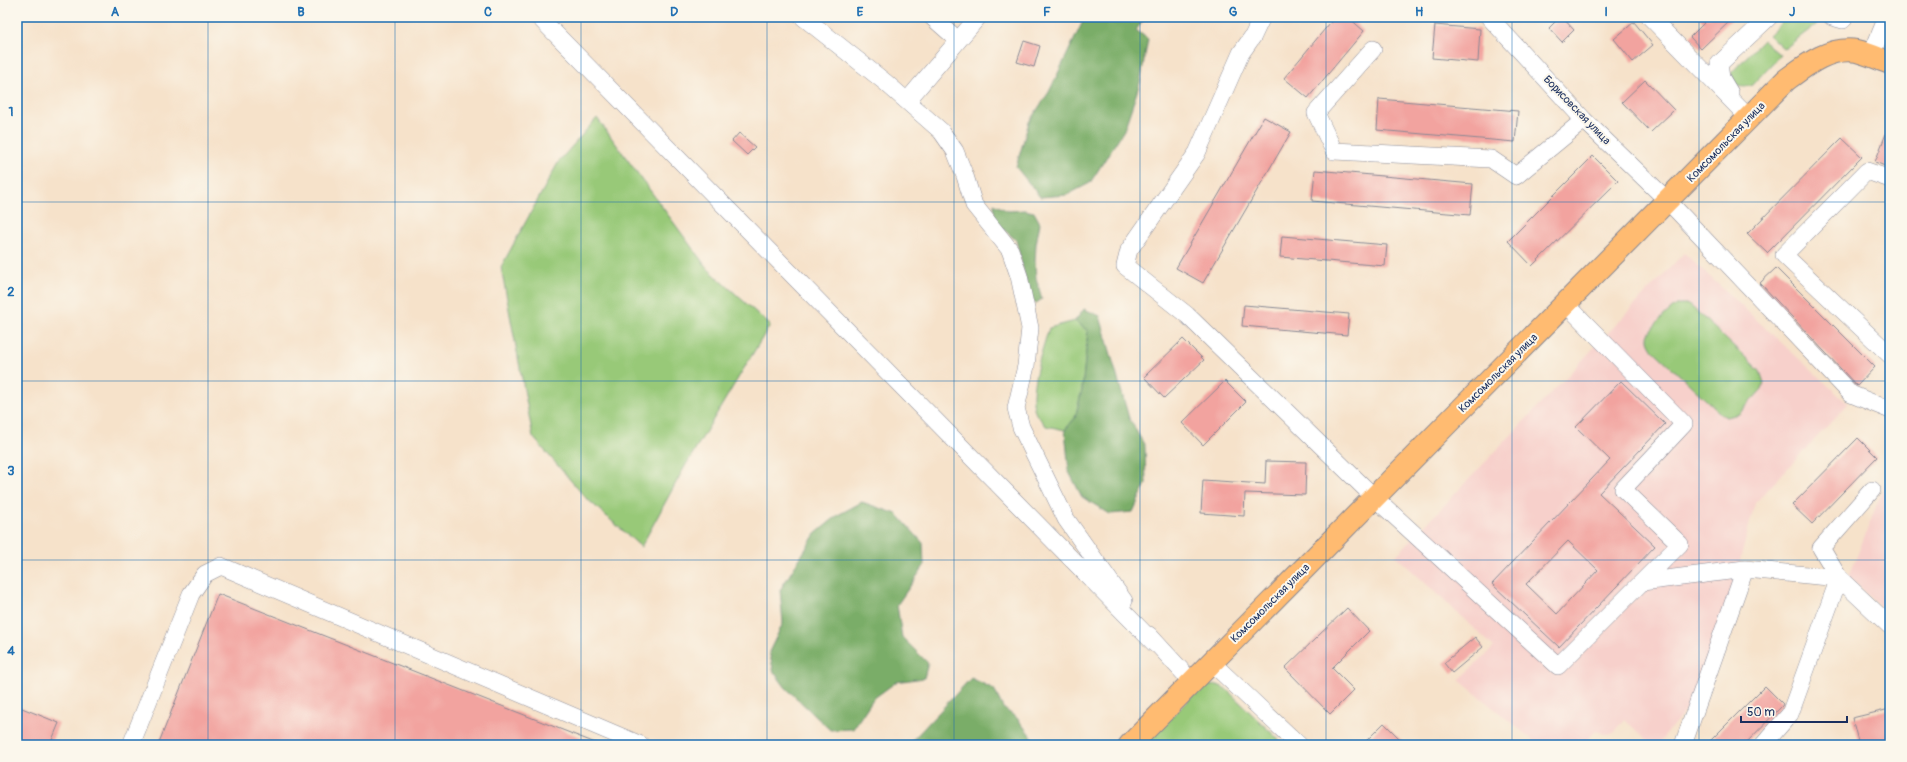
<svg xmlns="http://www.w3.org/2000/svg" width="1907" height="762" viewBox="0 0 1907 762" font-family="Pangolin,sans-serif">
<rect width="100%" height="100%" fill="#fbf7ec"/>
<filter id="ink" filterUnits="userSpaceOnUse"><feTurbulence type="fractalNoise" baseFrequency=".025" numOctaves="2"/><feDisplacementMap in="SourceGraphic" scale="8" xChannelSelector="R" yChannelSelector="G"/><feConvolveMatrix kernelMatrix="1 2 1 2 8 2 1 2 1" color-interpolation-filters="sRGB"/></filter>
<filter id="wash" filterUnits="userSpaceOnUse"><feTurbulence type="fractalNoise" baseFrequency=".012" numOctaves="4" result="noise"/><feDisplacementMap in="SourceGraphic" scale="16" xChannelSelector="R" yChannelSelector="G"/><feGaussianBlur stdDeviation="0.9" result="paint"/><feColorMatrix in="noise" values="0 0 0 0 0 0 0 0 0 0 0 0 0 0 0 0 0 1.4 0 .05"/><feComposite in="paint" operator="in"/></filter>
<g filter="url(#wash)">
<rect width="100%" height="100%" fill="#f6e2ca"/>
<path fill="#f7d0cb" d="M 1684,253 L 1848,404 L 1755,503 L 1730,599 L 1701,691 L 1657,745 L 1652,745 L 1624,719 L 1613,733 L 1605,734 L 1596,731 L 1581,745 L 1539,745 L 1459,680 L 1494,647 L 1396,556 Z
M 1890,470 L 1890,615 L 1849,577 Z"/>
<path fill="#98c978" stroke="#5a7c6b" d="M 1787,17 L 1810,17 L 1817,24 L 1784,49 L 1769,35 Z
M 1763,40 L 1780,55 L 1751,86 L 1744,87 L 1735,84 L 1731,73 Z
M 597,118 L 707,268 L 770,325 L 684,468 L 641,547 L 585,497 L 533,437 L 501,267 L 559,161 Z
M 1679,304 L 1686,304 L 1693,308 L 1760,371 L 1764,383 L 1762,389 L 1739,414 L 1726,417 L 1721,414 L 1653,350 C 1650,345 1646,340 1649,334 C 1652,327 1671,307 1679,304 Z
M 1075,321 L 1088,331 L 1082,390 L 1075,418 L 1065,430 L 1046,426 C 1043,422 1039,418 1036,414 C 1026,394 1043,348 1049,328 Z
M 1208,685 L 1218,685 L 1226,689 L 1284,745 L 1144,745 L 1197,691 Z"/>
<path fill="#7aad68" stroke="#4a6e63" d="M 1085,17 L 1146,17 L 1136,30 L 1148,39 L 1140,83 L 1124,130 L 1090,183 L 1067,195 L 1040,197 L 1016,167 L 1029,122 L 1049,92 Z
M 994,204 L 1008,211 L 1024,210 L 1034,212 L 1040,223 L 1036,244 L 1035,264 L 1036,278 L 1042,299 L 1035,304 L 1029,293 L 1016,240 L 995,222 Z
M 1084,309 L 1100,316 L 1129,418 L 1145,446 L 1146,484 L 1133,512 L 1110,514 L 1082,497 L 1069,472 L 1065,430 L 1075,418 L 1082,390 L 1088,331 L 1075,321 Z
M 862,502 L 897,514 L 923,543 L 924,566 L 897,605 L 902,637 L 928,663 L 924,678 L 896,682 L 873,699 L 853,729 L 830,730 L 786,688 L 774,672 L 769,652 L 783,623 L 780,590 L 815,534 L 838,515 Z
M 971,678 L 994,689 L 1003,708 L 1017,718 L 1034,740 L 1026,745 L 908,745 Z"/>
<g id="blocks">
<path fill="#f2a39f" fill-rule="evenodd" d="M 1335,17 L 1348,17 L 1364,31 L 1308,98 L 1284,78 Z
M 1560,17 L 1562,17 L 1574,30 L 1562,42 L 1549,28 Z
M 1699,17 L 1734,17 L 1701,49 L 1690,37 L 1704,23 Z
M 1634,22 L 1653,45 L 1633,62 L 1614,39 Z
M 1435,25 L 1480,29 L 1478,62 L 1432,58 Z
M 1024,41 L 1040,46 L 1034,67 L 1017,62 Z
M 1645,80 L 1674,110 L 1651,132 L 1622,102 Z
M 1379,99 L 1518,111 L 1515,142 L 1377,130 Z
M 1264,117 L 1291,132 L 1203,283 L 1176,268 Z
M 1889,126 L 1890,126 L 1890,168 L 1875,162 Z
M 739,133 L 755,147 L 747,155 L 732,141 Z
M 1842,138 L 1862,157 L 1767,253 L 1747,234 Z
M 1593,156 L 1618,181 L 1532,266 L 1508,241 Z
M 1315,170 L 1473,184 L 1470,215 L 1312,201 Z
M 1282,236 L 1387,245 L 1385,266 L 1280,257 Z
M 1776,268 L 1875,367 L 1857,386 L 1760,283 Z
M 1244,305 L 1349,314 L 1347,335 L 1242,326 Z
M 1183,339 L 1204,360 L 1164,398 L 1144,377 Z
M 1225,381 L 1246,402 L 1203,445 L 1182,423 Z
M 1621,381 L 1665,424 L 1599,493 L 1655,546 L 1559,647 L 1492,584 L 1610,460 L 1576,427 ZM 1568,541 L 1598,570 L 1557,614 L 1526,584 Z
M 1858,438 L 1877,457 L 1812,524 L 1792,505 Z
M 1266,461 L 1306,462 L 1305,495 L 1245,493 L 1244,516 L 1201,513 L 1203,480 L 1265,484 Z
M 218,594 L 598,744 L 598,745 L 158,745 Z
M 1347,608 L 1369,631 L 1332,668 L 1354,690 L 1330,714 L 1285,668 Z
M 1475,637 L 1483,647 L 1452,673 L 1444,663 Z
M 1765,686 L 1783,704 L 1782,706 L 1744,745 L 1706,745 Z
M 17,706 L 59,723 L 50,745 L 28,745 L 17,740 Z
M 1890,709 L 1890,745 L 1859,745 L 1852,718 Z
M 1384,723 L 1406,745 L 1362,745 Z"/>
</g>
</g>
<g filter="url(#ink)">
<use href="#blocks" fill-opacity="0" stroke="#888894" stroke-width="1"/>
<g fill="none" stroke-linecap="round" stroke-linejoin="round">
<g stroke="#888894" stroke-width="18">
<path id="minor" d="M 539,17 L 1155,644
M 803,17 L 885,82 L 941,131 L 955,151 L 965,176 L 974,205 L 1010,250 L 1019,276 L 1030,328 L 1026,366 L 1016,408 L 1021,427 L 1066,519 L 1124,601
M 932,17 L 958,40
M 1262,17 L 1253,36 L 1241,53 L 1197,153 L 1129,250 L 1125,266 L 1187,315 L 1375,498 L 1558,666 L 1680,544 L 1623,489 L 1684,424 L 1566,304
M 1489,17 L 1584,120 L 1668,201 L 1851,394 L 1890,410
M 1650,17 L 1749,118
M 1832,17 L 1843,20
M 1373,49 L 1316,113 L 1334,151 L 1491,159 L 1516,176 L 1584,120
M 1871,56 L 1887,17
M 1730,93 L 1721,78 L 1719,64 L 1769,17
M 907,101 L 978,17
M 1890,179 L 1867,171 L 1784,255 L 1890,355
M 1872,490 L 1821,548 L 1839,578 L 1890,626
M 1642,582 L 1745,569
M 1149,635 L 1192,682
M 1211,662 L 1299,745
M 131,745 L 191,594 L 205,574 L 221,566 L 641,745
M 1683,745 L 1745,569 L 1839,578 L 1790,714 L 1763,745"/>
</g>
<g stroke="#888894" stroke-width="24">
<path id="major" d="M 1130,745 L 1786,80 C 1806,65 1830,46 1857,51 C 1869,54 1879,59 1890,63"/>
</g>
<use href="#minor" stroke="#fff" stroke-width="17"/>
<use href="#major" stroke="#ffbb71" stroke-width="22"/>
</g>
</g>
<path fill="none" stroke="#1f6fb2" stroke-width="1" stroke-opacity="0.55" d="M 208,17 L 208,745M 395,17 L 395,745M 581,17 L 581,745M 767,17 L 767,745M 954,17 L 954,745M 1140,17 L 1140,745M 1326,17 L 1326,745M 1512,17 L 1512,745M 1699,17 L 1699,745M 17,202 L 1890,202M 17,381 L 1890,381M 17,560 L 1890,560"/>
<g text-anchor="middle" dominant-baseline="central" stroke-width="4" stroke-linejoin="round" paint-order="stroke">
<g font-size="11" fill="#1b2f5e" stroke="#fbf7ec">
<text transform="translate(1577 110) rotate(46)">Борисовская улица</text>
<text transform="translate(1726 142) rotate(-46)">Комсомольская улица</text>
<text transform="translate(1498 373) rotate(-45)">Комсомольская улица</text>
<text transform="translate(1270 603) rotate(-45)">Комсомольская улица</text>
</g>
</g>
<rect width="1907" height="762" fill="none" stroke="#fbf7ec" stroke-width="44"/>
<path d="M1741 716v6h106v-6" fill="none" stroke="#1b2f5e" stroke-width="2"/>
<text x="1747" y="716" font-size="12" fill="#1b2f5e" stroke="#fbf7ec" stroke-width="3" paint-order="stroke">50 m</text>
<rect x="22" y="22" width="1863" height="718" fill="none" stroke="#1f6fb2" stroke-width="1.5"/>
<g font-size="13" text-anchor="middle" font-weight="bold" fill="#1f6fb2">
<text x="115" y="16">A</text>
<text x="301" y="16">B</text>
<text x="488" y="16">C</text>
<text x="674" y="16">D</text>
<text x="860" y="16">E</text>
<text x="1047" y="16">F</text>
<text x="1233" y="16">G</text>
<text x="1419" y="16">H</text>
<text x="1606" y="16">I</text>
<text x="1792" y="16">J</text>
<text x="11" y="116">1</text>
<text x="11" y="296">2</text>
<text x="11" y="475">3</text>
<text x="11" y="655">4</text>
</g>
</svg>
